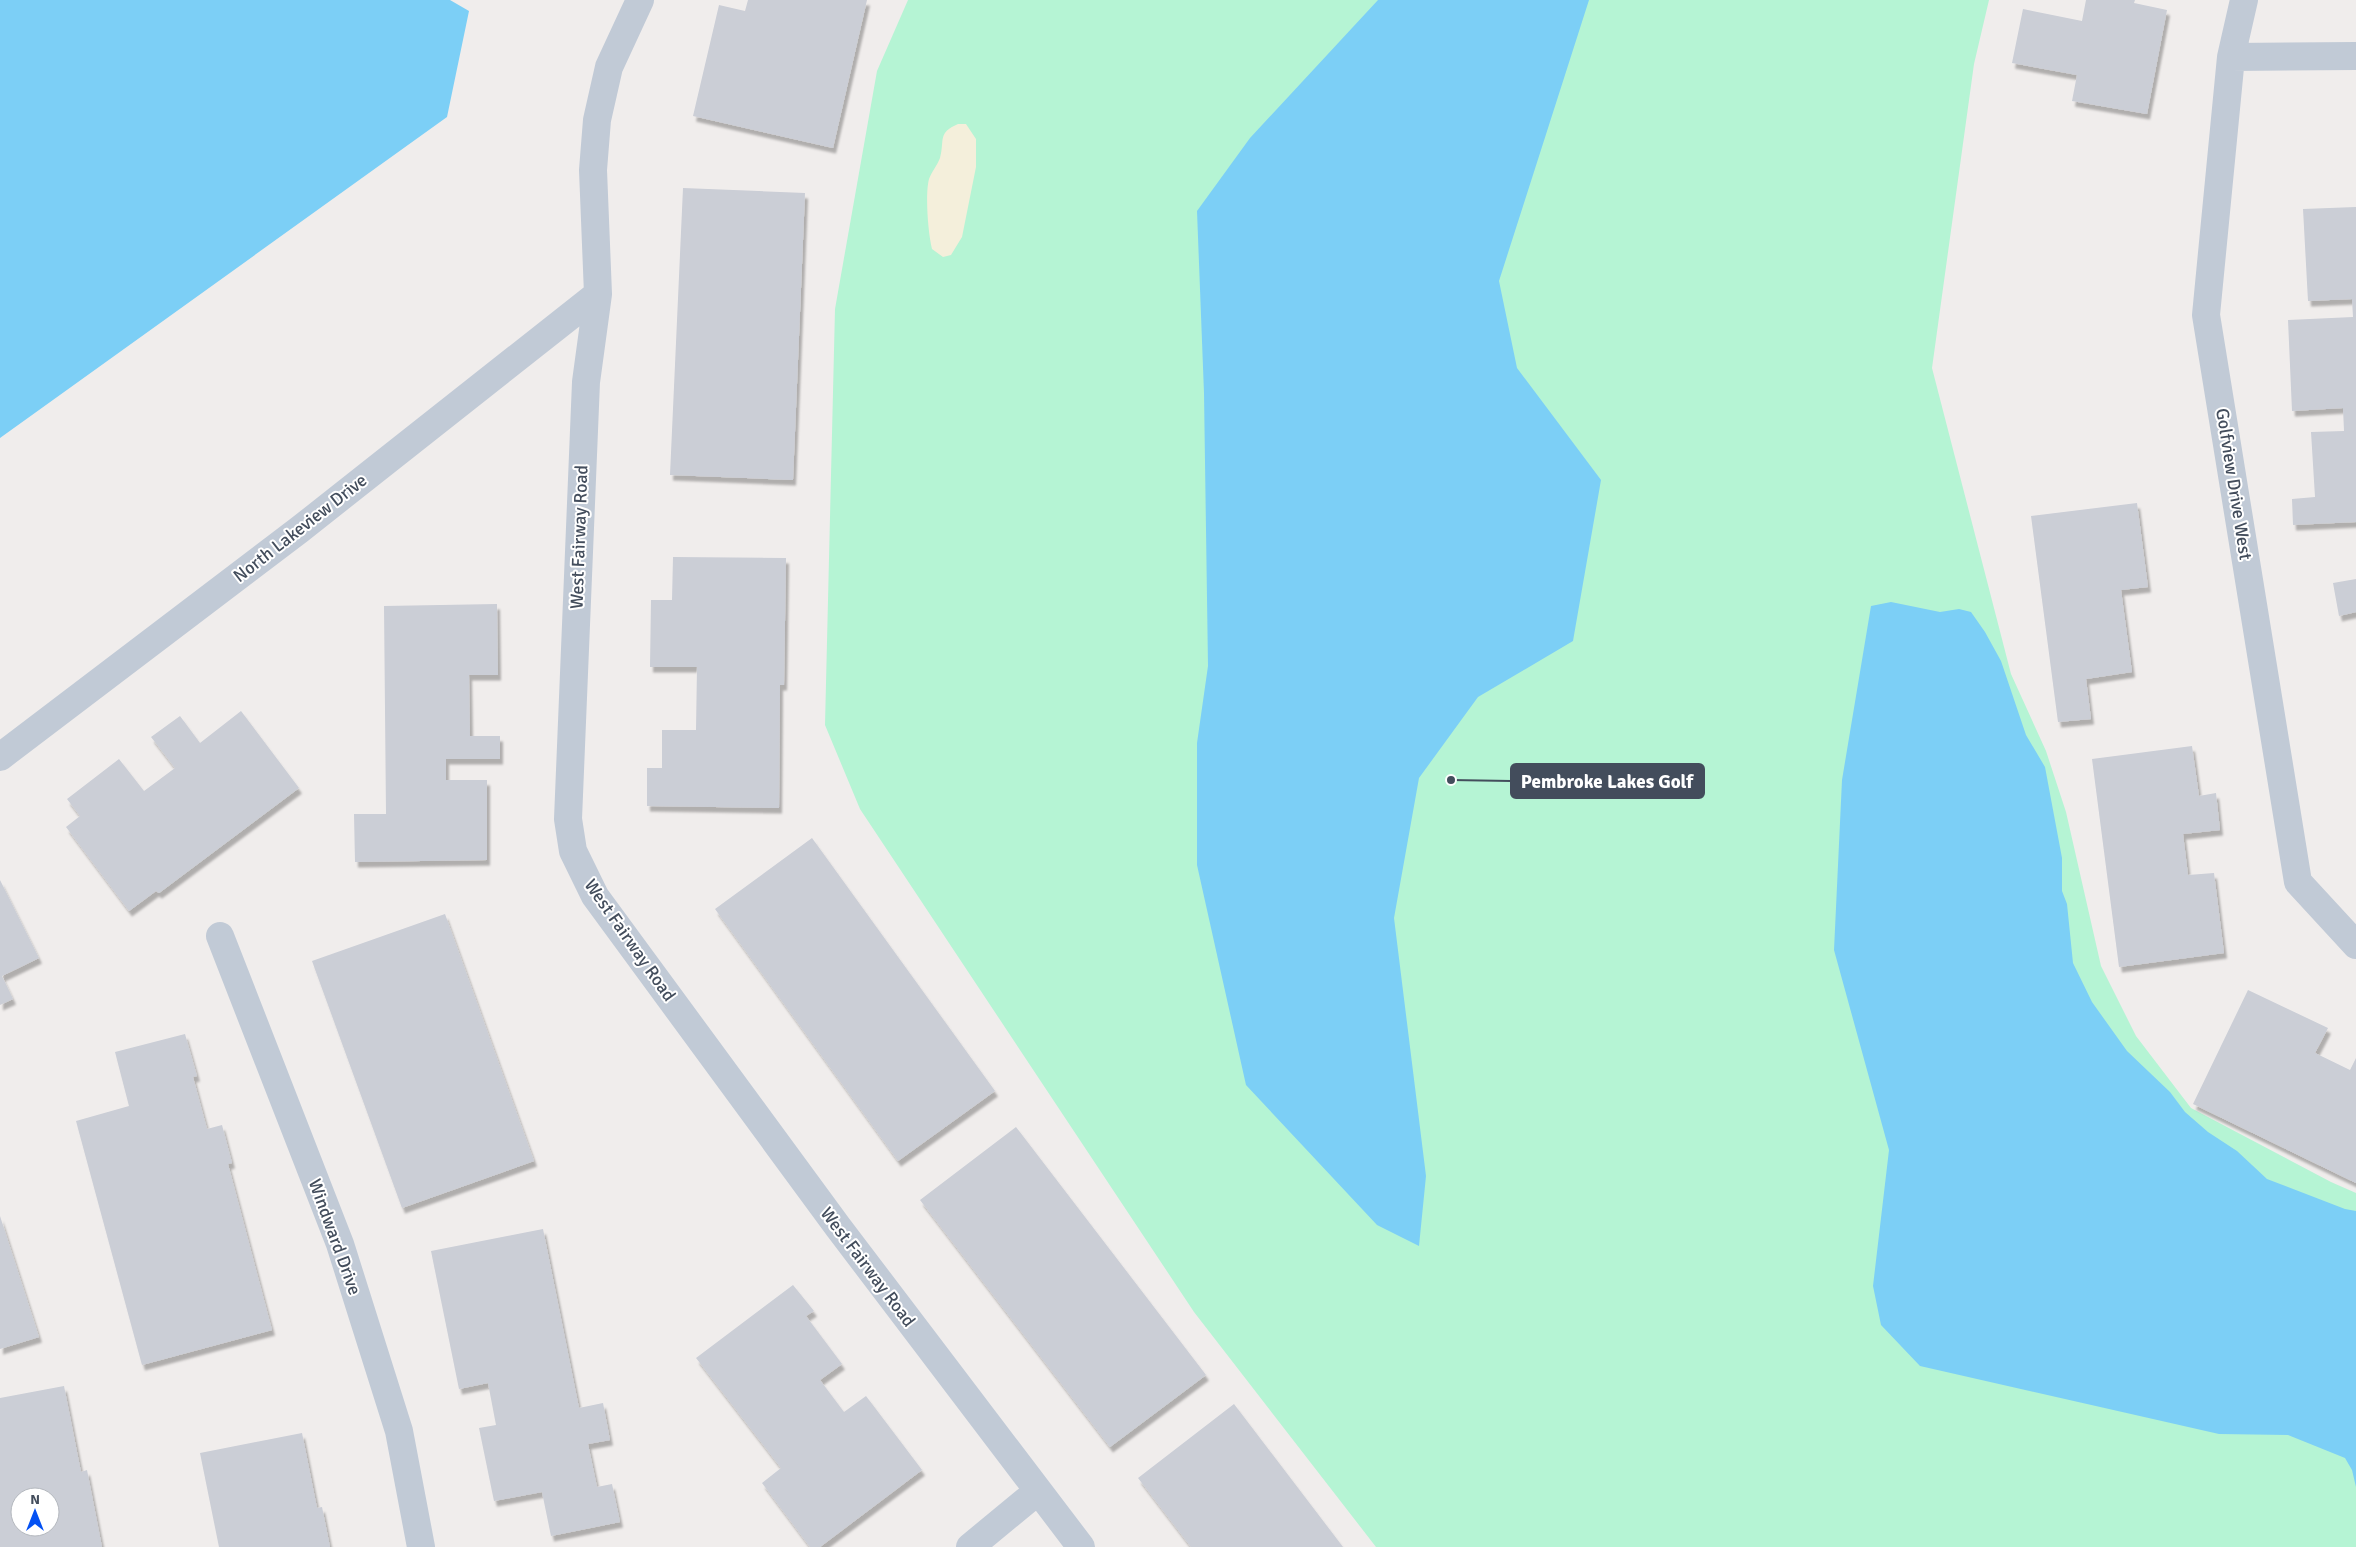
<svg xmlns="http://www.w3.org/2000/svg" width="2356" height="1547" viewBox="0 0 2356 1547" font-family="Signika,sans-serif">
<defs>
<filter id="shadow"><feDropShadow dx="3" dy="5.5" stdDeviation="1" flood-color="#0004"/></filter>
</defs>
<rect width="100%" height="100%" fill="#f0edec"/>
<path fill="#b5f4d4" d="M 908,0 L 1989,0 L 1974,64 L 1932,368 L 2011,674 L 2046,751 L 2066,812 L 2101,966 L 2136,1036 L 2191,1108 L 2331,1182 L 2356,1193 L 2356,1547 L 1376,1547 L 1194,1312 L 860,809 L 825,725 L 835,309 L 877,71 Z"/>
<path fill="#f4efdb" d="M 958,124 L 966,124 L 976,139 L 976,167 L 962,237 L 951,255 L 943,257 L 932,249 C 928,233 925,194 929,179 C 932,171 937,166 940,158 C 945,140 937,133 958,124 Z"/>
<path fill="#7ccff6" d="M 0,0 L 450,0 L 469,11 L 447,117 L 0,438 Z
M 1378,0 L 1589,0 L 1499,281 L 1517,368 L 1601,480 L 1573,641 L 1478,697 L 1419,778 L 1394,918 L 1426,1176 L 1419,1246 L 1377,1225 L 1246,1085 L 1197,865 L 1197,743 L 1208,666 L 1204,393 L 1197,211 L 1250,138 Z
M 1891,602 L 1940,612 L 1959,609 L 1971,612 L 1985,632 L 2001,661 L 2026,735 L 2045,767 L 2062,858 L 2062,891 L 2067,904 L 2073,963 L 2092,1002 L 2127,1051 L 2170,1092 L 2185,1112 L 2208,1132 L 2237,1151 L 2267,1179 L 2345,1209 L 2356,1211 L 2356,1487 L 2352,1470 L 2345,1458 L 2288,1435 L 2219,1434 L 1920,1366 L 1881,1325 L 1873,1286 L 1889,1150 L 1834,950 L 1842,780 L 1871,606 Z"/>
<path fill="#cbced6" fill-rule="evenodd" filter="url(#shadow)" d="M 748,0 L 867,0 L 833,148 L 693,116 L 719,5 L 745,11 Z
M 2086,0 L 2135,0 L 2134,3 L 2167,10 L 2147,114 L 2072,101 L 2077,75 L 2012,63 L 2023,9 L 2082,21 Z
M 683,188 L 805,193 L 793,480 L 670,475 Z
M 2356,207 L 2356,522 L 2293,525 L 2292,499 L 2315,497 L 2311,432 L 2344,431 L 2343,408 L 2292,411 L 2288,320 L 2353,317 L 2352,299 L 2308,301 L 2303,209 Z
M 2137,503 L 2148,587 L 2121,590 L 2132,672 L 2086,679 L 2091,719 L 2058,722 L 2031,516 Z
M 673,557 L 786,558 L 784,685 L 780,685 L 779,808 L 647,806 L 647,768 L 662,768 L 662,730 L 696,730 L 697,667 L 650,667 L 651,600 L 672,600 Z
M 2356,579 L 2356,612 L 2339,616 L 2333,583 Z
M 497,604 L 498,675 L 469,675 L 470,736 L 500,736 L 500,759 L 446,759 L 446,780 L 487,780 L 487,860 L 355,862 L 354,814 L 386,814 L 384,606 Z
M 241,711 L 299,788 L 159,893 L 156,891 L 129,911 L 66,827 L 80,816 L 67,799 L 119,759 L 144,791 L 175,768 L 151,737 L 180,716 L 200,743 Z
M 2192,746 L 2199,796 L 2216,793 L 2220,830 L 2183,834 L 2188,875 L 2214,873 L 2224,953 L 2119,967 L 2092,759 Z
M 812,838 L 995,1091 L 898,1161 L 715,909 Z
M 0,880 L 39,958 L 2,976 L 13,999 L 0,1005 Z
M 445,914 L 534,1161 L 402,1208 L 312,961 Z
M 2248,990 L 2328,1028 L 2315,1053 L 2350,1070 L 2356,1058 L 2356,1183 L 2193,1104 Z
M 185,1034 L 197,1076 L 193,1077 L 207,1129 L 222,1125 L 232,1163 L 228,1164 L 272,1330 L 142,1365 L 76,1121 L 129,1106 L 115,1052 Z
M 1016,1127 L 1206,1375 L 1110,1447 L 920,1200 Z
M 0,1216 L 39,1337 L 0,1349 Z
M 543,1229 L 579,1408 L 603,1403 L 610,1440 L 588,1444 L 597,1487 L 612,1484 L 620,1522 L 551,1536 L 542,1492 L 494,1501 L 479,1428 L 496,1425 L 488,1383 L 459,1389 L 431,1251 Z
M 793,1285 L 814,1311 L 806,1316 L 842,1364 L 820,1380 L 844,1412 L 866,1396 L 922,1470 L 820,1547 L 810,1547 L 762,1483 L 781,1468 L 696,1358 Z
M 64,1386 L 81,1472 L 87,1470 L 102,1547 L 0,1547 L 0,1398 ZM 20,1497 L 50,1497 L 50,1527 L 20,1527 Z
M 1234,1404 L 1343,1547 L 1191,1547 L 1138,1478 Z
M 302,1433 L 317,1508 L 322,1507 L 330,1547 L 219,1547 L 200,1453 Z"/>
<g fill="none" stroke-linecap="round" stroke-linejoin="round">
<path stroke="#c1cad6" stroke-width="28" d="M 640,0 L 609,67 L 597,120 L 593,170 L 598,294 L 586,382 L 568,819 L 573,851 L 595,896 L 838,1227 L 1081,1547
M 2244,0 L 2231,57 L 2206,315 L 2298,882 L 2356,945
M 2231,57 L 2356,56
M 0,757 L 299,530 L 598,294
M 220,936 L 340,1244 L 399,1431 L 421,1547
M 970,1547 L 1038,1491"/>
</g>
<g text-anchor="middle" dominant-baseline="central" stroke-width="4" stroke-linejoin="round" paint-order="stroke">
<g font-size="18" fill="#434d5c" stroke="#fff">
<text transform="translate(2234 484) rotate(81)">Golfview Drive West</text>
<text transform="translate(300 528) rotate(-38)">North Lakeview Drive</text>
<text transform="translate(579 537) rotate(-88)">West Fairway Road</text>
<text transform="translate(630 940) rotate(55)">West Fairway Road</text>
<text transform="translate(335 1237) rotate(70)">Windward Drive</text>
<text transform="translate(868 1267) rotate(53)">West Fairway Road</text>
</g>
</g>
<path fill="none" stroke="#434d5c" stroke-width="2" d="M1451 780L1511 781"/>
<circle fill="#434d5c" stroke="#fff" stroke-width="2" cx="1451" cy="780" r="5"/>
<rect fill="#434d5c" stroke="#434d5c" stroke-width="2" x="1511" y="764" width="193" height="34" rx="5"/>
<g font-size="19" text-anchor="middle" font-weight="bold" fill="#fff">
<text x="1607" y="788">Pembroke Lakes Golf</text>
</g>
<g transform="translate(35 1512)"><circle r="24" fill="#ffffff" stroke="#b4b8be"/>
<path d="M0-4L9 19L0 12L-9 19Z" fill="#0451f3"/>
<text y="-8" font-size="14" font-weight="bold" text-anchor="middle" fill="#434d5c">N</text>
</g>
</svg>
